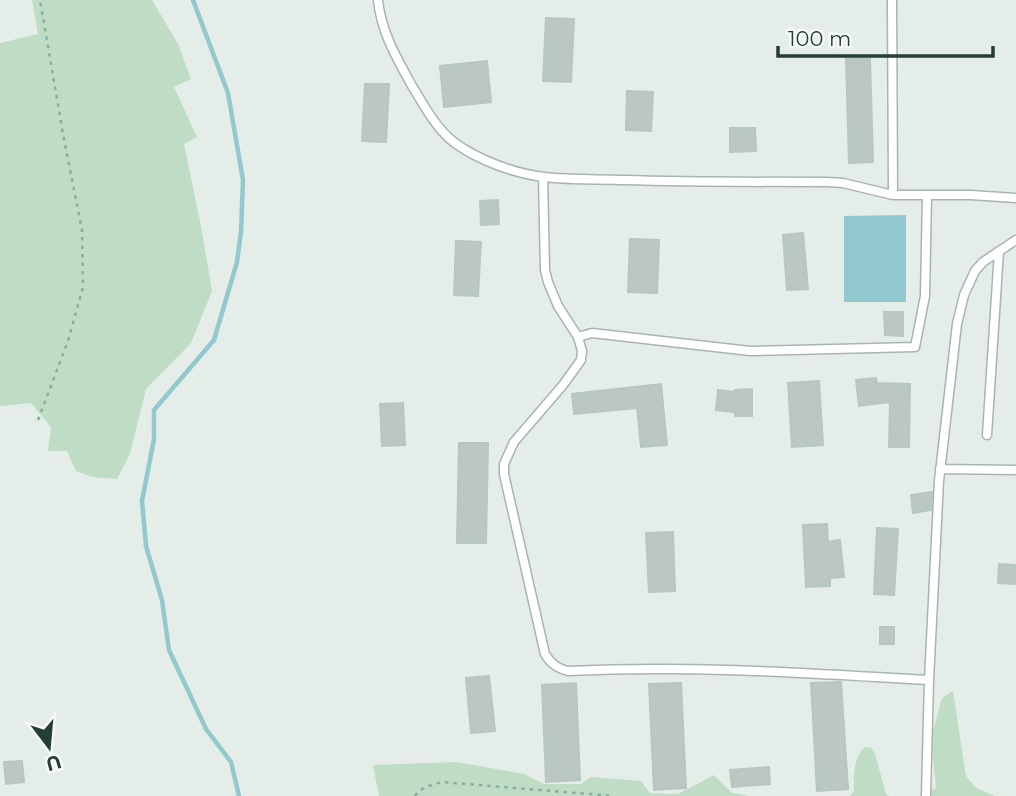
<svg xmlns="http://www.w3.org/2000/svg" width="1016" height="796" viewBox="0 0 1016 796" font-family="Montserrat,sans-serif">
<rect width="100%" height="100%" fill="#e5ede9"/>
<path fill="#bfdcc5" d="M 32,0 L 152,0 L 178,44 L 191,79 L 174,87 L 197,137 L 184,144 L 201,226 L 212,291 L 191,343 L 146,389 L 130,454 L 117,479 L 92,477 L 76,471 L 67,451 L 48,451 L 51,427 L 31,403 L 0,406 L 0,43 L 38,34 Z
M 953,691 L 966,776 L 976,788 L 995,796 L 920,796 L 936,788 L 931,738 L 942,698 Z
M 865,747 L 872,748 L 875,754 L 886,794 L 889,796 L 850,796 L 854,791 C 853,777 854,756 865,747 Z
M 456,762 L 524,774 L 544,784 L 581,784 L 591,777 L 641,781 L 650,793 L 678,794 L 714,775 L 732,793 L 749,796 L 379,796 L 373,765 Z"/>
<path fill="#91c9ce" d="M 906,215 L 906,302 L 844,302 L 844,216 Z"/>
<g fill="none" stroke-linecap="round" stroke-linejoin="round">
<path stroke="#91c9ce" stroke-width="4.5" d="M 193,0 L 228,93 L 243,180 L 241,232 L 237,262 L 214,340 L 154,410 L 154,439 L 142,501 L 146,546 L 162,600 L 169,650 L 206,729 L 231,762 L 239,796"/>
</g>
<path fill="#bac8c1" stroke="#b7c6bf" stroke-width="2" d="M 546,18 L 574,19 L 571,82 L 543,81 Z
M 846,59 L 870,59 L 873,162 L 849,163 Z
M 487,61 L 491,102 L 444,107 L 440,66 Z
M 365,84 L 389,84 L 386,142 L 362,141 Z
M 627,91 L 653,92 L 651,131 L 626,130 Z
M 730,128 L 755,128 L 756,151 L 730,152 Z
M 498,200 L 499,224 L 481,225 L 480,201 Z
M 803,233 L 808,289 L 787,290 L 783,235 Z
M 630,239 L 659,240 L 657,293 L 628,292 Z
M 456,241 L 481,242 L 478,296 L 454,295 Z
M 884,312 L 903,312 L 903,336 L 885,335 Z
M 876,378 L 877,383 L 910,384 L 909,447 L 889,447 L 890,402 L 859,406 L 856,380 Z
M 819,381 L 823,445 L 792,447 L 788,383 Z
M 661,384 L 667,445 L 641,447 L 637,408 L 574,414 L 572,394 Z
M 752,389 L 752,416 L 735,416 L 735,412 L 716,410 L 718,390 L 735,392 L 735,390 Z
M 403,403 L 405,445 L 382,446 L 380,404 Z
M 459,443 L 488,443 L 486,543 L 457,543 Z
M 932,492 L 931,510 L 913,513 L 911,495 Z
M 827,524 L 828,542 L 840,540 L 844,577 L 830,578 L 830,586 L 806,587 L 803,525 Z
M 877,528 L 898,529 L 894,595 L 874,594 Z
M 673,532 L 675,591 L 649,592 L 646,533 Z
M 999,564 L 1016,565 L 1016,584 L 998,583 Z
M 880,627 L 894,627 L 894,644 L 880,644 Z
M 489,676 L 495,731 L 471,733 L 466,678 Z
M 841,682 L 848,789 L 817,791 L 811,683 Z
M 576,683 L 580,780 L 546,782 L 542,685 Z
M 681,683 L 686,788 L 654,790 L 649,684 Z
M 22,761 L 24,782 L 6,784 L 4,762 Z
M 769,767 L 770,784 L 732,787 L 730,770 Z"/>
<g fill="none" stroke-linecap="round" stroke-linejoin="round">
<g stroke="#a8b5af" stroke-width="11">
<path id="service" d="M 378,0 C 381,31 396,57 411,84 C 423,104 436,129 455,143 C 478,160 516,174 544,177 C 570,180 598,179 624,180 C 692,182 759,182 827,182 L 843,183 L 893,195 L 971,195 L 1016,198
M 892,0 L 893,195
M 543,177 L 545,270 L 548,282 L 558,306 L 578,337 L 582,351 L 581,360 L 563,385 L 514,442 L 504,464 L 504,474 L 545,654 C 551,664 557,668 568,671 C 690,665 808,673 929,680
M 578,337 L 592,333 L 750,351 L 915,347 L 925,296 L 927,195
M 987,435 L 999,251
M 940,469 L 1016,470
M 926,796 L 929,680 L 939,481 L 957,324 L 964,295 L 975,271 L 983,262 L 1016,240"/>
</g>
<path stroke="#87ae9f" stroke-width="2.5" stroke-dasharray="3.5 5" stroke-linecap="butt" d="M 38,420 L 68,341 L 83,287 L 82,230 L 63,134 L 40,0
M 415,796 C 421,787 432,785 442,782 L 613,796"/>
<use href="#service" stroke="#fff" stroke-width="8"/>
</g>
<g transform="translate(49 747) rotate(164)" stroke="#f5f9f7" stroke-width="5" paint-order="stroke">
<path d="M0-5L12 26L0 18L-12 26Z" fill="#253e35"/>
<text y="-10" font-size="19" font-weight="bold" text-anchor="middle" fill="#253e35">U</text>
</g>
<path d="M778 46v10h215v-10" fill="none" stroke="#253e35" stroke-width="3.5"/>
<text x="788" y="46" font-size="21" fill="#253e35" stroke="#f5f9f7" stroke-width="5" paint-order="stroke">100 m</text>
</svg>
